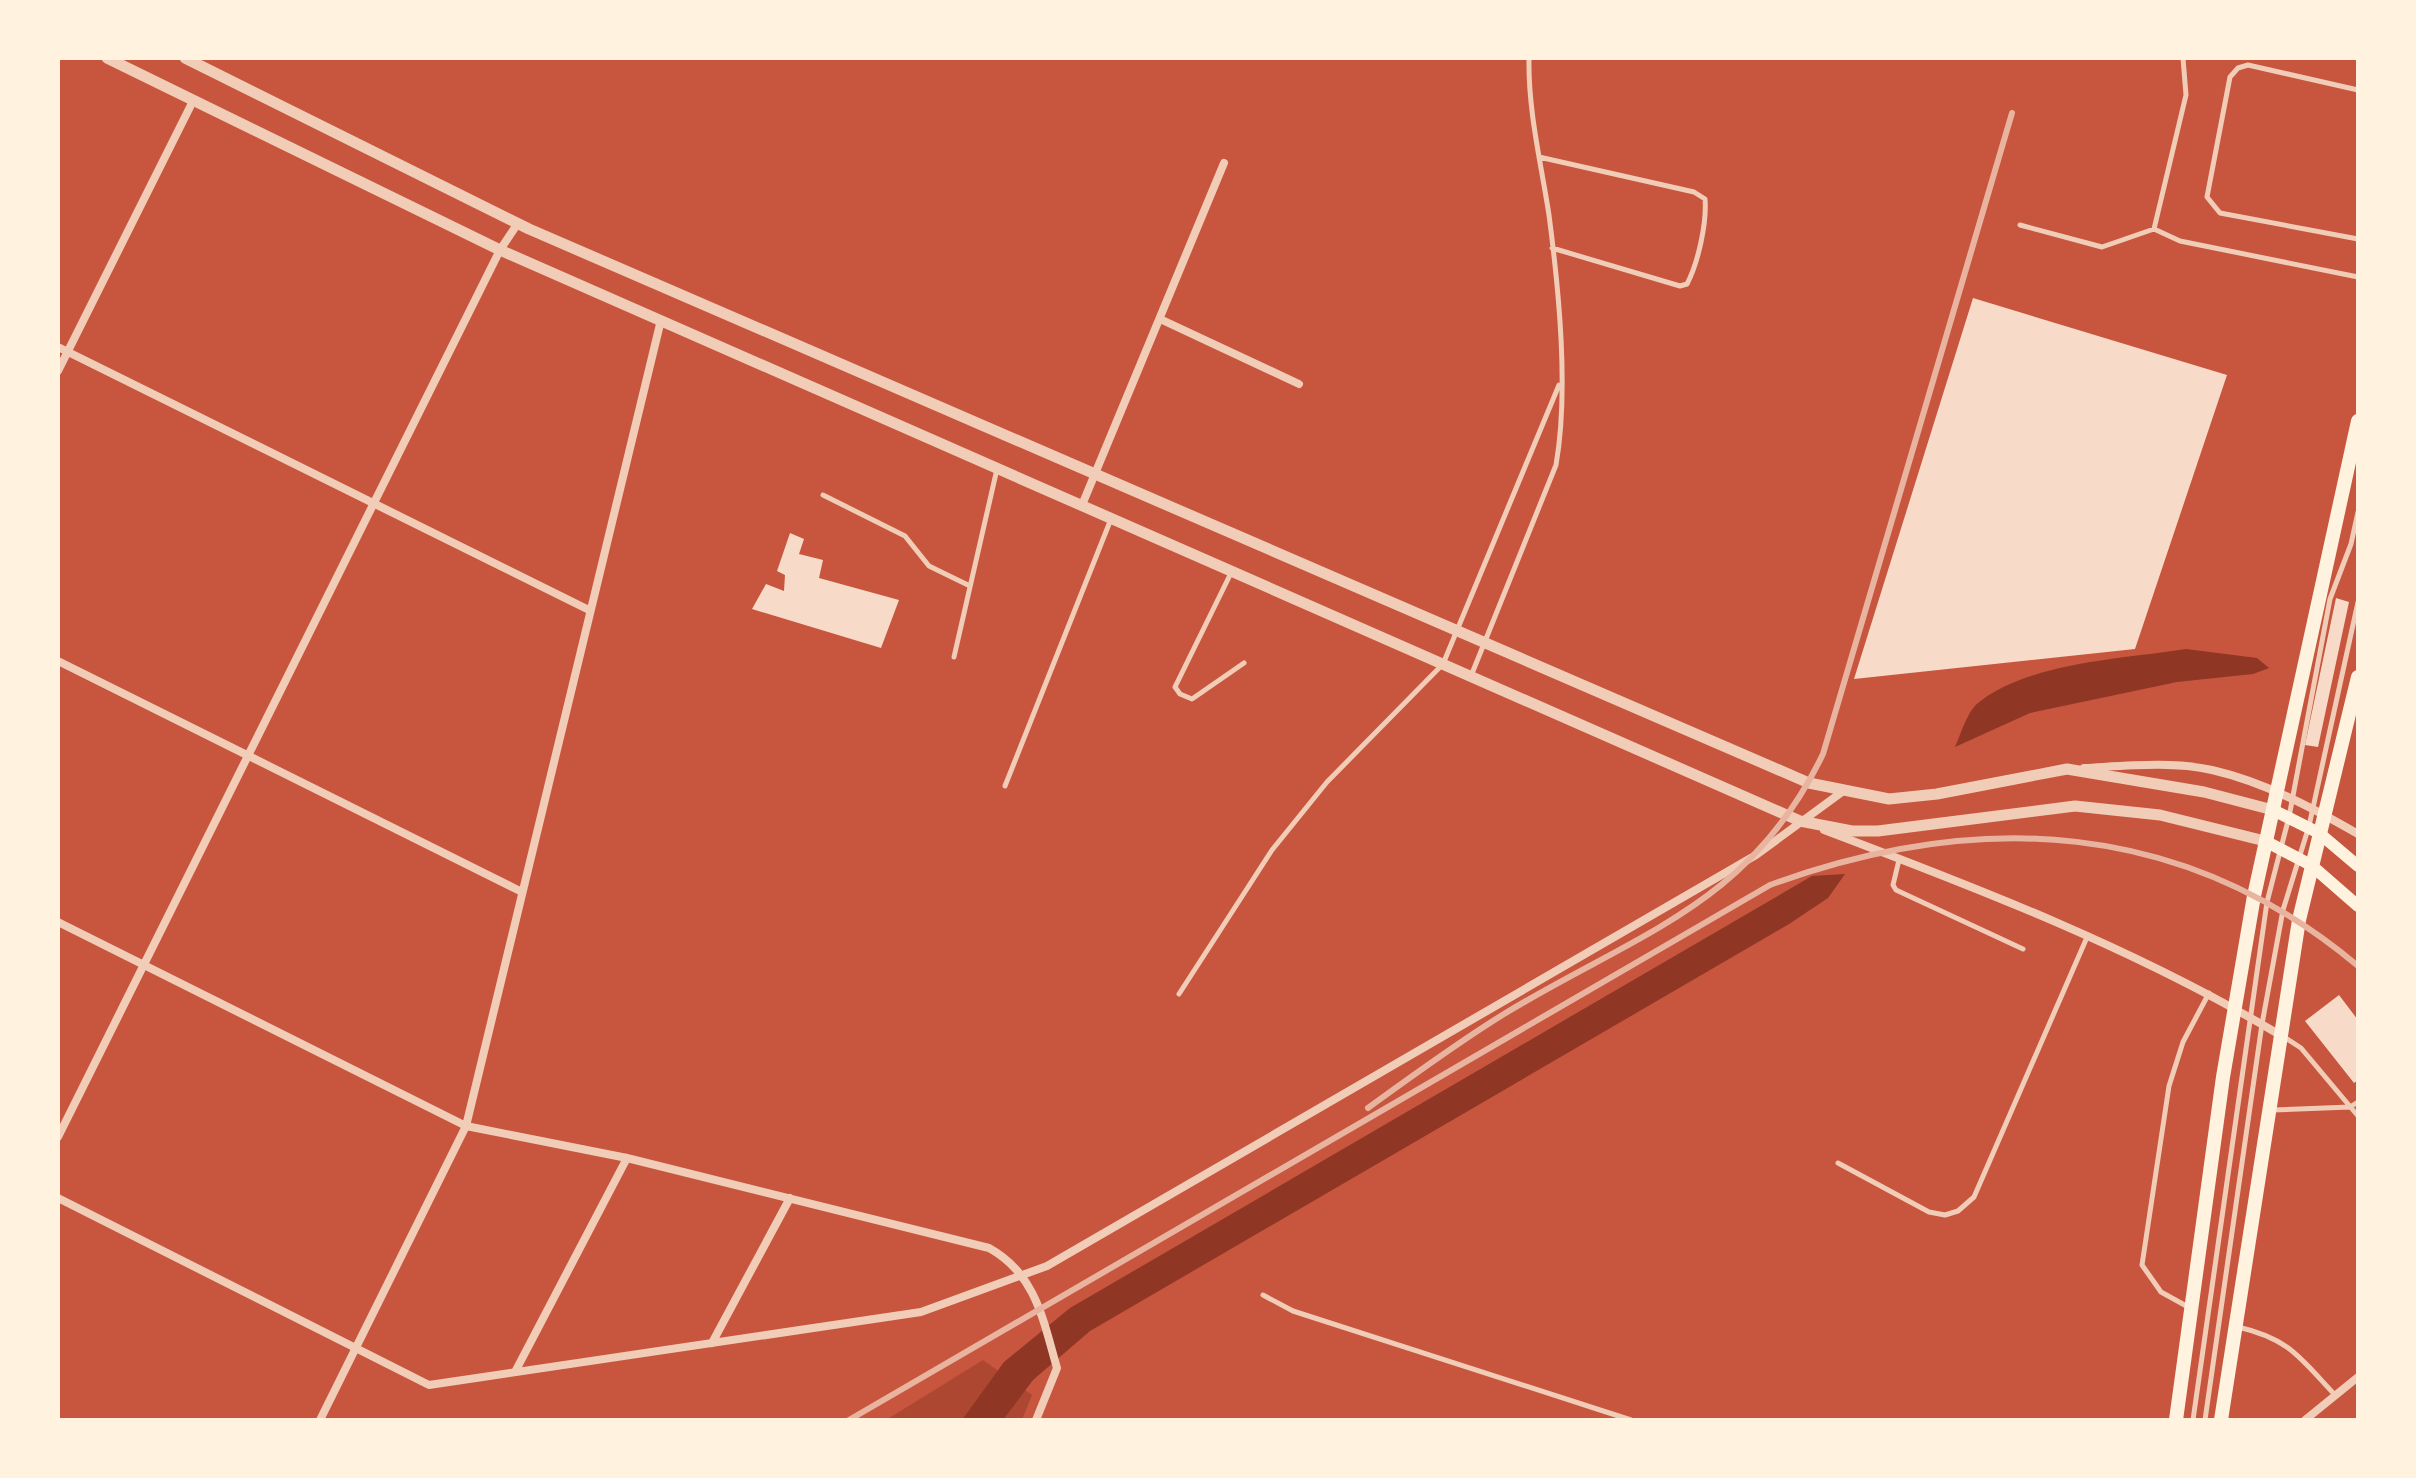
<svg xmlns="http://www.w3.org/2000/svg" width="2416" height="1478" viewBox="0 0 2416 1478" font-family="'Exo 2',sans-serif">
<rect width="100%" height="100%" fill="#c8553d"/>
<path fill="#ae4732" d="M 983,1360 L 1032,1395 L 1022,1420 L 886,1420 Z"/>
<path fill="#8f3625" d="M 2186,649 L 2257,658 L 2269,668 L 2253,674 L 2177,682 L 2030,713 L 1955,747 C 1961,734 1967,712 1978,703 C 2029,662 2123,659 2186,649 Z
M 1845,874 L 1828,898 L 1789,924 L 1090,1331 L 1033,1380 L 1003,1420 L 962,1420 L 1004,1362 L 1070,1308 L 1812,876 Z"/>
<path fill="#f7dbc8" d="M 1973,298 L 2227,375 L 2135,649 L 1854,679 Z
M 790,533 L 804,539 L 799,554 L 823,560 L 819,578 L 899,600 L 881,648 L 752,609 L 766,584 L 784,591 L 785,575 L 777,571 Z
M 2336,598 L 2349,602 L 2318,747 L 2305,745 Z
M 2339,995 L 2358,1020 L 2358,1080 L 2354,1083 L 2305,1021 Z"/>
<g fill="none" stroke-linecap="round" stroke-linejoin="round">
<path stroke="#f1ccb7" stroke-width="5" d="M 2183,58 L 2186,95 L 2154,229 L 2180,241 L 2358,277
M 2358,90 L 2248,65 L 2238,68 L 2230,77 L 2207,197 L 2220,213 L 2358,239
M 1539,157 L 1694,192 L 1705,199 C 1707,223 1698,263 1687,284 L 1680,286 L 1552,248
M 2020,225 L 2102,247 L 2154,229
M 823,495 L 905,536 L 929,566 L 970,586
M 1231,573 L 1175,687 L 1180,694 L 1192,699 L 1244,663
M 954,657 L 997,469
M 1471,676 L 1556,465 C 1569,391 1559,291 1549,215 C 1541,163 1528,111 1529,58
M 1005,786 L 1111,519
M 1899,860 L 1893,885 L 1896,890 L 2023,949
M 1179,994 L 1272,850 L 1327,782 L 1443,664 L 1559,385
M 2284,1037 L 2301,1048 L 2358,1116
M 2273,1110 L 2350,1107 L 2358,1102
M 1838,1163 L 1929,1212 L 1945,1215 L 1958,1211 L 1974,1197 L 2088,935
M 1263,1295 L 1293,1311 L 1631,1420
M 2190,1308 L 2161,1292 L 2142,1265 L 2169,1086 L 2183,1042 L 2209,993
M 2238,1327 C 2290,1339 2300,1358 2335,1395
M 2193,1420 L 2267,902 L 2289,817 L 2330,599 L 2351,544 L 2358,512
M 2205,1420 L 2262,1024 L 2283,910 L 2309,826 L 2358,602"/>
<path stroke="#f1ccb7" stroke-width="8" d="M 1160,319 L 1299,384
M 58,347 L 589,610
M 58,371 L 193,101
M 1082,505 L 1224,163
M 58,661 L 520,891
M 2084,768 C 2124,766 2172,761 2212,770 C 2264,782 2313,808 2358,834
M 1824,830 C 1980,889 2136,949 2280,1035
M 58,922 L 466,1126 L 627,1158 L 989,1248 C 1036,1274 1043,1320 1057,1368 L 1036,1420
M 58,1137 L 500,250 L 518,223
M 58,1198 L 429,1385 L 921,1312 L 1047,1266 L 1756,855 L 1842,792
M 712,1343 L 790,1198
M 515,1372 L 627,1158
M 320,1420 L 466,1126 L 661,320
M 2305,1420 L 2358,1377"/>
<path stroke="#f1ccb7" stroke-width="11" d="M 107,58 L 500,250 L 1800,821 L 1852,831 L 1878,831 L 2075,806 L 2160,815 L 2265,841
M 185,58 L 529,229 L 1809,783 L 1889,799 L 1937,794 L 2067,769 L 2204,792 L 2273,810"/>
<path stroke="#fff3e0" stroke-width="12" d="M 2273,810 L 2319,833 L 2358,866
M 2265,841 L 2311,865 L 2358,906"/>
<path stroke="#fff3e0" stroke-width="14" d="M 2176,1420 L 2223,1077 L 2254,896 L 2358,421
M 2221,1420 L 2299,920 L 2358,677"/>
<path stroke="#e9b49f" stroke-width="6" d="M 1368,1108 C 1412,1076 1457,1043 1504,1014 C 1637,933 1750,906 1823,754 L 2012,113
M 849,1420 L 1770,885 C 1979,809 2183,819 2358,966"/>
</g>
<rect width="2416" height="1478" fill="none" stroke="#fff3e0" stroke-width="120"/>
</svg>
